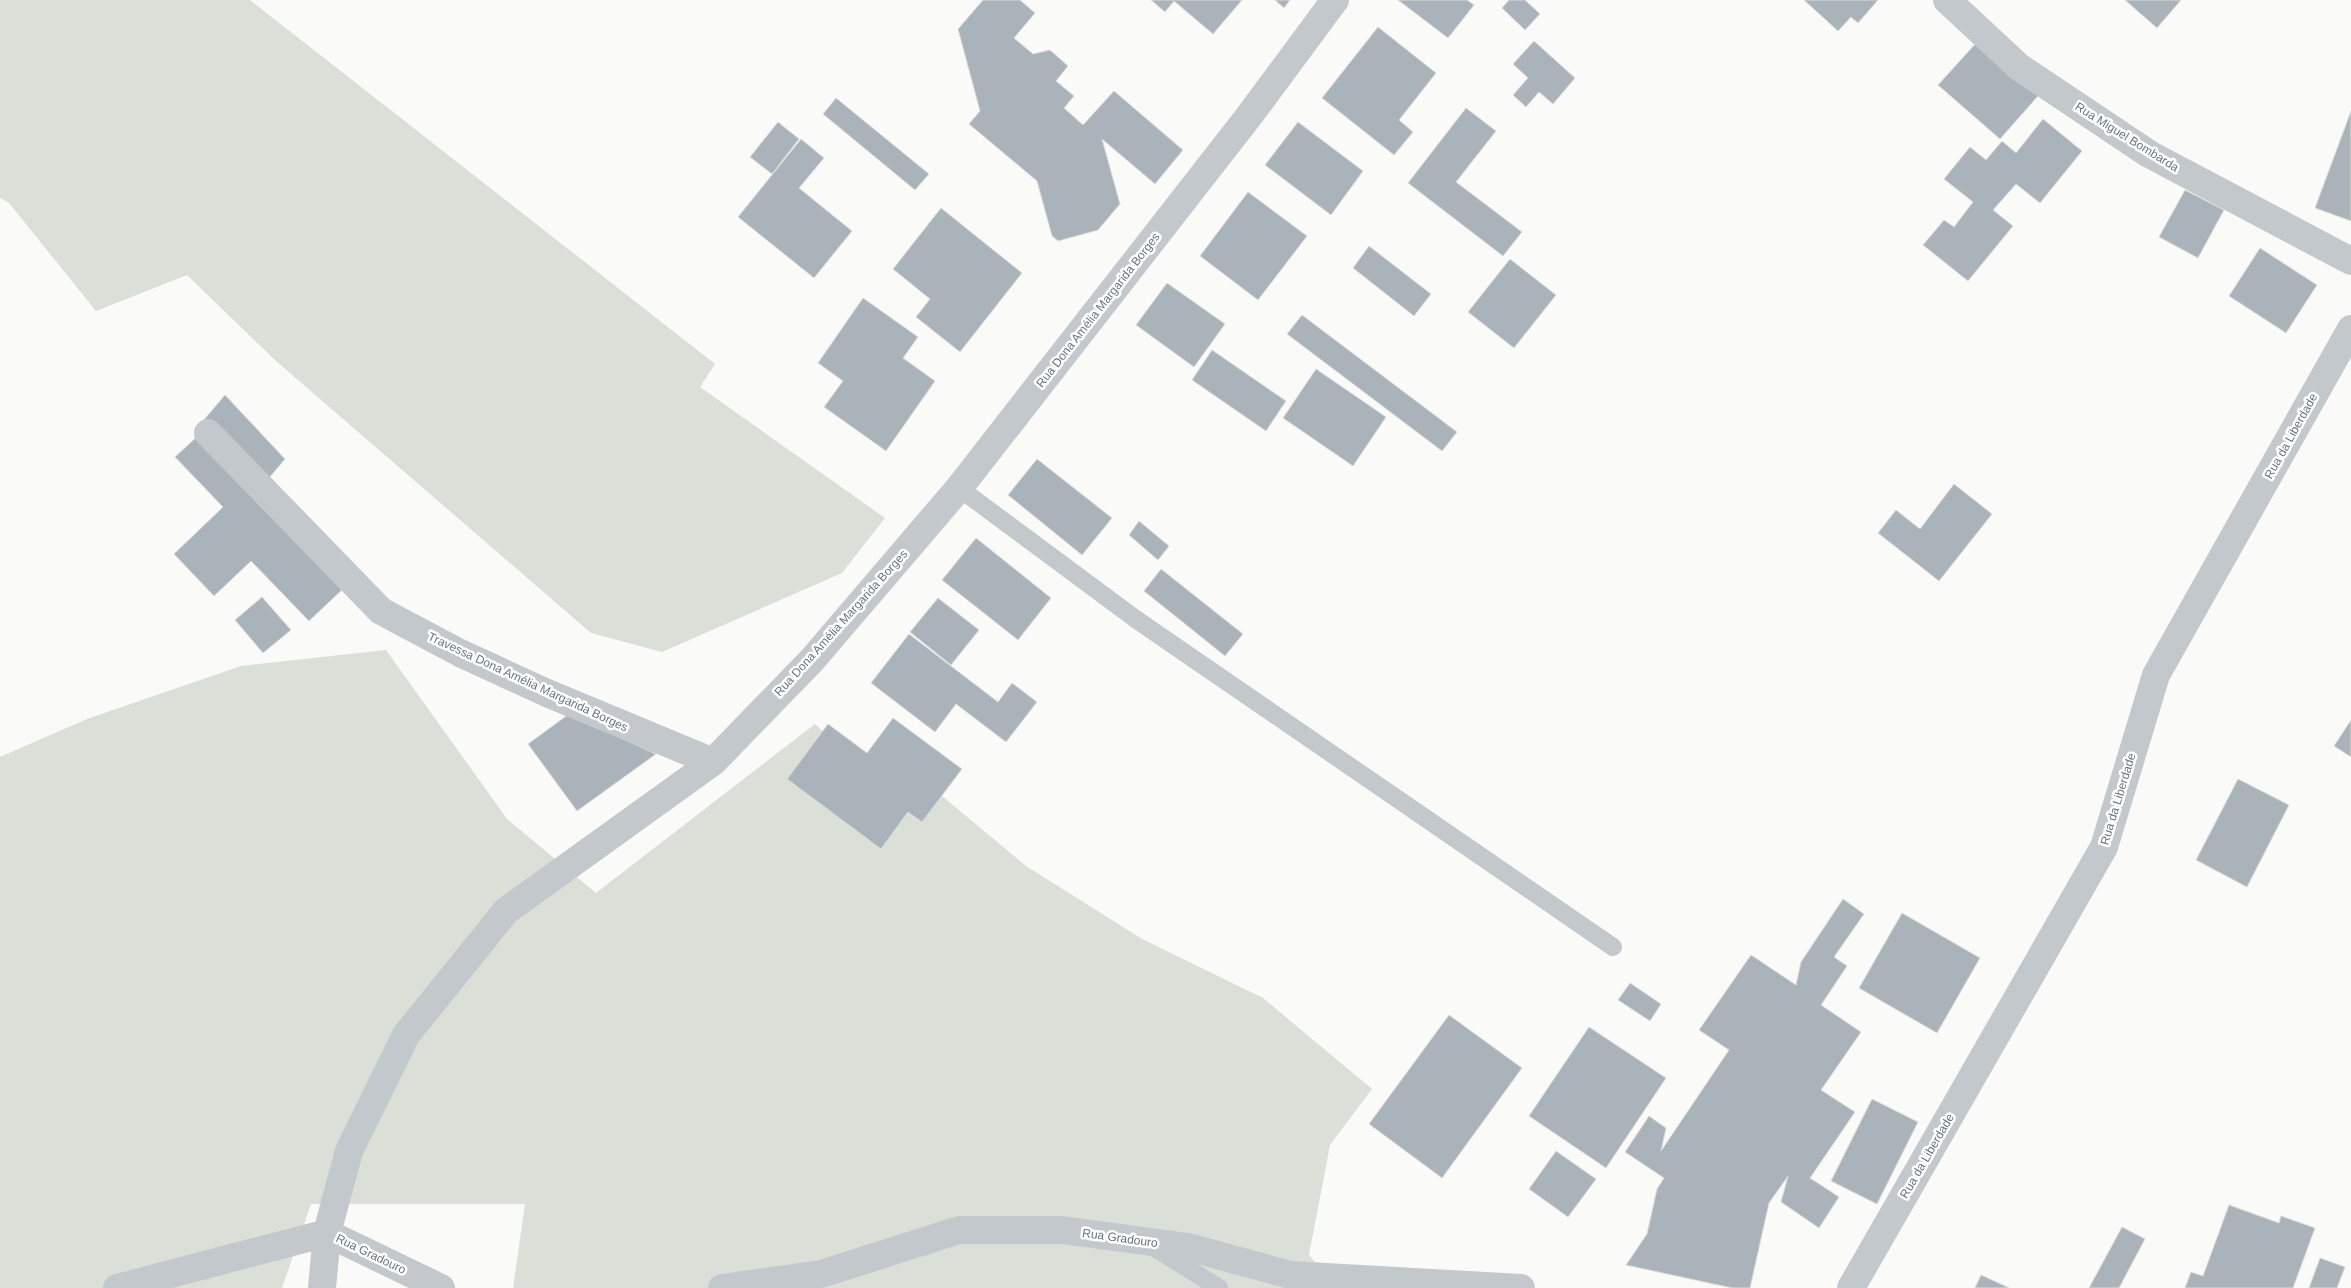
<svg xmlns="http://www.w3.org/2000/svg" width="2351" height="1288" viewBox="0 0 2351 1288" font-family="Helvetica,sans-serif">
<rect width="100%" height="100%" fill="#fafaf8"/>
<path fill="#dadfd7" d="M 0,0 L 250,0 L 715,364 L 700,387 L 885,518 L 842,573 L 662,652 L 591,633 L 276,361 L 187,275 L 96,311 L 9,203 L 0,198 Z
M 386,650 L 507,819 L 596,893 L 815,724 L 880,786 L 912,771 L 1026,866 L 1142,939 L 1263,998 L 1372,1089 L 1330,1145 L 1309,1255 L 1337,1288 L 513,1288 L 525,1204 L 311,1204 L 282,1288 L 0,1288 L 0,757 L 87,719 L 241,666 Z"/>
<path fill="#aab3b9" stroke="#dcdcda" d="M 983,0 L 1020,0 L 1035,13 L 1014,38 L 1033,54 L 1050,50 L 1068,66 L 1056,81 L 1074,96 L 1064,108 L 1083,125 L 1114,91 L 1183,150 L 1155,184 L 1102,139 L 1120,204 L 1098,230 L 1058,241 L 1052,236 L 1037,181 L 969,124 L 980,111 L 958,29 Z
M 1151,0 L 1242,0 L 1213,34 L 1174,1 L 1165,12 Z
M 1275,0 L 1290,0 L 1284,8 Z
M 1398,0 L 1467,0 L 1474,5 L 1448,38 Z
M 1509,0 L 1525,0 L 1540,14 L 1525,30 L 1502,8 Z
M 1804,0 L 1878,0 L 1858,23 L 1851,17 L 1838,31 Z
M 2125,0 L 2181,0 L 2157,28 Z
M 1378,27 L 1436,73 L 1399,120 L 1413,132 L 1394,155 L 1322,98 Z
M 1534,41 L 1575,78 L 1553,104 L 1539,92 L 1526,107 L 1513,95 L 1528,78 L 1513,64 Z
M 1977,42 L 2038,96 L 2000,139 L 1938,85 Z
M 836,98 L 929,174 L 915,190 L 823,114 Z
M 1466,108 L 1496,131 L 1456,182 L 1522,232 L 1503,256 L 1408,183 Z
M 2351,111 L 2351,221 L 2315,208 Z
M 2043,119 L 2082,151 L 2040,203 L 2016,184 L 1993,210 L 2013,226 L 1968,281 L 1923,245 L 1944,220 L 1954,227 L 1973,202 L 1944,179 L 1970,147 L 1986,160 L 2002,141 L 2016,153 Z
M 778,122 L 799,139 L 772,174 L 750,157 Z
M 1298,122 L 1363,171 L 1331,215 L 1265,165 Z
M 801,139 L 824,158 L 799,188 L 852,231 L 814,278 L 738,217 Z
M 2185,190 L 2224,210 L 2198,258 L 2159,237 Z
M 1248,192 L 1307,236 L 1258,300 L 1200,256 Z
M 941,208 L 1022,273 L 960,352 L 916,317 L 930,299 L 893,269 Z
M 1369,246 L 1431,294 L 1414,316 L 1353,268 Z
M 2260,248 L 2317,285 L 2286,333 L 2229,296 Z
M 1510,259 L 1556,295 L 1514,348 L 1468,312 Z
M 1167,283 L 1225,324 L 1194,367 L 1136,325 Z
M 863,298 L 918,337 L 903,358 L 935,381 L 886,451 L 824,407 L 843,381 L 818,363 Z
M 1302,315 L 1457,432 L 1442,451 L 1287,334 Z
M 1212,350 L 1286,401 L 1266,431 L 1192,380 Z
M 1316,369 L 1386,417 L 1353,466 L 1283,418 Z
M 225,395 L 285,459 L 264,484 L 203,421 Z
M 201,433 L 346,586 L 309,621 L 251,561 L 214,596 L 174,554 L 223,507 L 175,457 Z
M 1037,459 L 1112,518 L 1082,555 L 1008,495 Z
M 1954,484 L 1992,514 L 1939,581 L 1878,533 L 1896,510 L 1920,529 Z
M 1139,521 L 1169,546 L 1158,560 L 1129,535 Z
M 976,538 L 1051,598 L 1018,640 L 942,580 Z
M 1161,569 L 1243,634 L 1225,656 L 1144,591 Z
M 262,597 L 291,630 L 263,653 L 235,620 Z
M 938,598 L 979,630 L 951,665 L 910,632 Z
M 909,634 L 998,702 L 1012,683 L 1037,702 L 1006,742 L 956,704 L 935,732 L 871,683 Z
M 569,714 L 656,754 L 577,811 L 528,744 Z
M 893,718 L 962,769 L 922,822 L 908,812 L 881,849 L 787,779 L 828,724 L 867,753 Z
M 2351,720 L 2351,757 L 2334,746 Z
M 2238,779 L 2289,805 L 2247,887 L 2196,860 Z
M 1843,899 L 1864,914 L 1834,957 L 1847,966 L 1821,1005 L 1861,1032 L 1821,1090 L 1855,1112 L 1810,1178 L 1839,1197 L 1819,1228 L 1781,1202 L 1788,1176 L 1769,1203 L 1750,1288 L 1732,1288 L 1626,1265 L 1647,1234 L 1657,1189 L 1664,1178 L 1625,1152 L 1649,1116 L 1666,1128 L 1661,1151 L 1729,1050 L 1699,1030 L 1751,955 L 1796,985 L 1801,962 Z
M 1902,913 L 1980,958 L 1937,1033 L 1859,988 Z
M 1630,983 L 1661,1004 L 1650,1021 L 1618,1000 Z
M 1449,1015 L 1522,1068 L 1442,1178 L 1369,1124 Z
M 1589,1027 L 1666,1078 L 1606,1168 L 1529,1116 Z
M 1872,1099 L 1918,1122 L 1877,1204 L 1831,1181 Z
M 1556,1151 L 1596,1179 L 1568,1217 L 1529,1189 Z
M 2229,1205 L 2279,1223 L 2281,1216 L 2315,1228 L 2293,1288 L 2185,1288 L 2191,1272 L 2203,1276 Z
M 2122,1227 L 2145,1239 L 2119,1288 L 2089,1288 Z
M 2320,1258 L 2345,1267 L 2337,1288 L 2309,1288 Z
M 1981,1275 L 2005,1286 L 2009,1288 L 1975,1288 Z"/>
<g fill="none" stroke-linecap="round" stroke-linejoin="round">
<path stroke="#c3c8cc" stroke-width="18" d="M 959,488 L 1137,620 L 1613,947
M 1152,1246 L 1219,1288"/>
<path stroke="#c3c8cc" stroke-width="28" d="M 1947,0 L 2019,67 L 2149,154 L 2351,261
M 208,433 L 381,611 L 460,653 L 547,693 L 713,762
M 327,1233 L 441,1288
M 117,1288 L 327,1233
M 322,1288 L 327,1233 L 349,1151 L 406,1035 L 506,911 L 713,762 L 812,660 L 959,488 L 1249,116 L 1335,0
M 722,1288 L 821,1274 L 959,1230 L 1062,1230 L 1188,1247 L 1290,1275 L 1521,1288
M 1851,1288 L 2104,847 L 2156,675 L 2351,329"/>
</g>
<g text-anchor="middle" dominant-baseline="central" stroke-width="5" stroke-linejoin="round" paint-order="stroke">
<g font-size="12" fill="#657683" stroke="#fff">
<text transform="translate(2127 137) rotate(32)">Rua Miguel Bombarda</text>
<text transform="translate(1098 310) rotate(-52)">Rua Dona Amélia Margarida Borges</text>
<text transform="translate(2291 436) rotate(-61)">Rua da Liberdade</text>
<text transform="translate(841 623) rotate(-48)">Rua Dona Amélia Margarida Borges</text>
<text transform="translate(528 682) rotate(25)">Travessa Dona Amélia Margarida Borges</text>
<text transform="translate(2118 799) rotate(-73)">Rua da Liberdade</text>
<text transform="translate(1927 1156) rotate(-60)">Rua da Liberdade</text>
<text transform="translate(1120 1238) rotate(8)">Rua Gradouro</text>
<text transform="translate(371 1254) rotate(26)">Rua Gradouro</text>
</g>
</g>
</svg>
